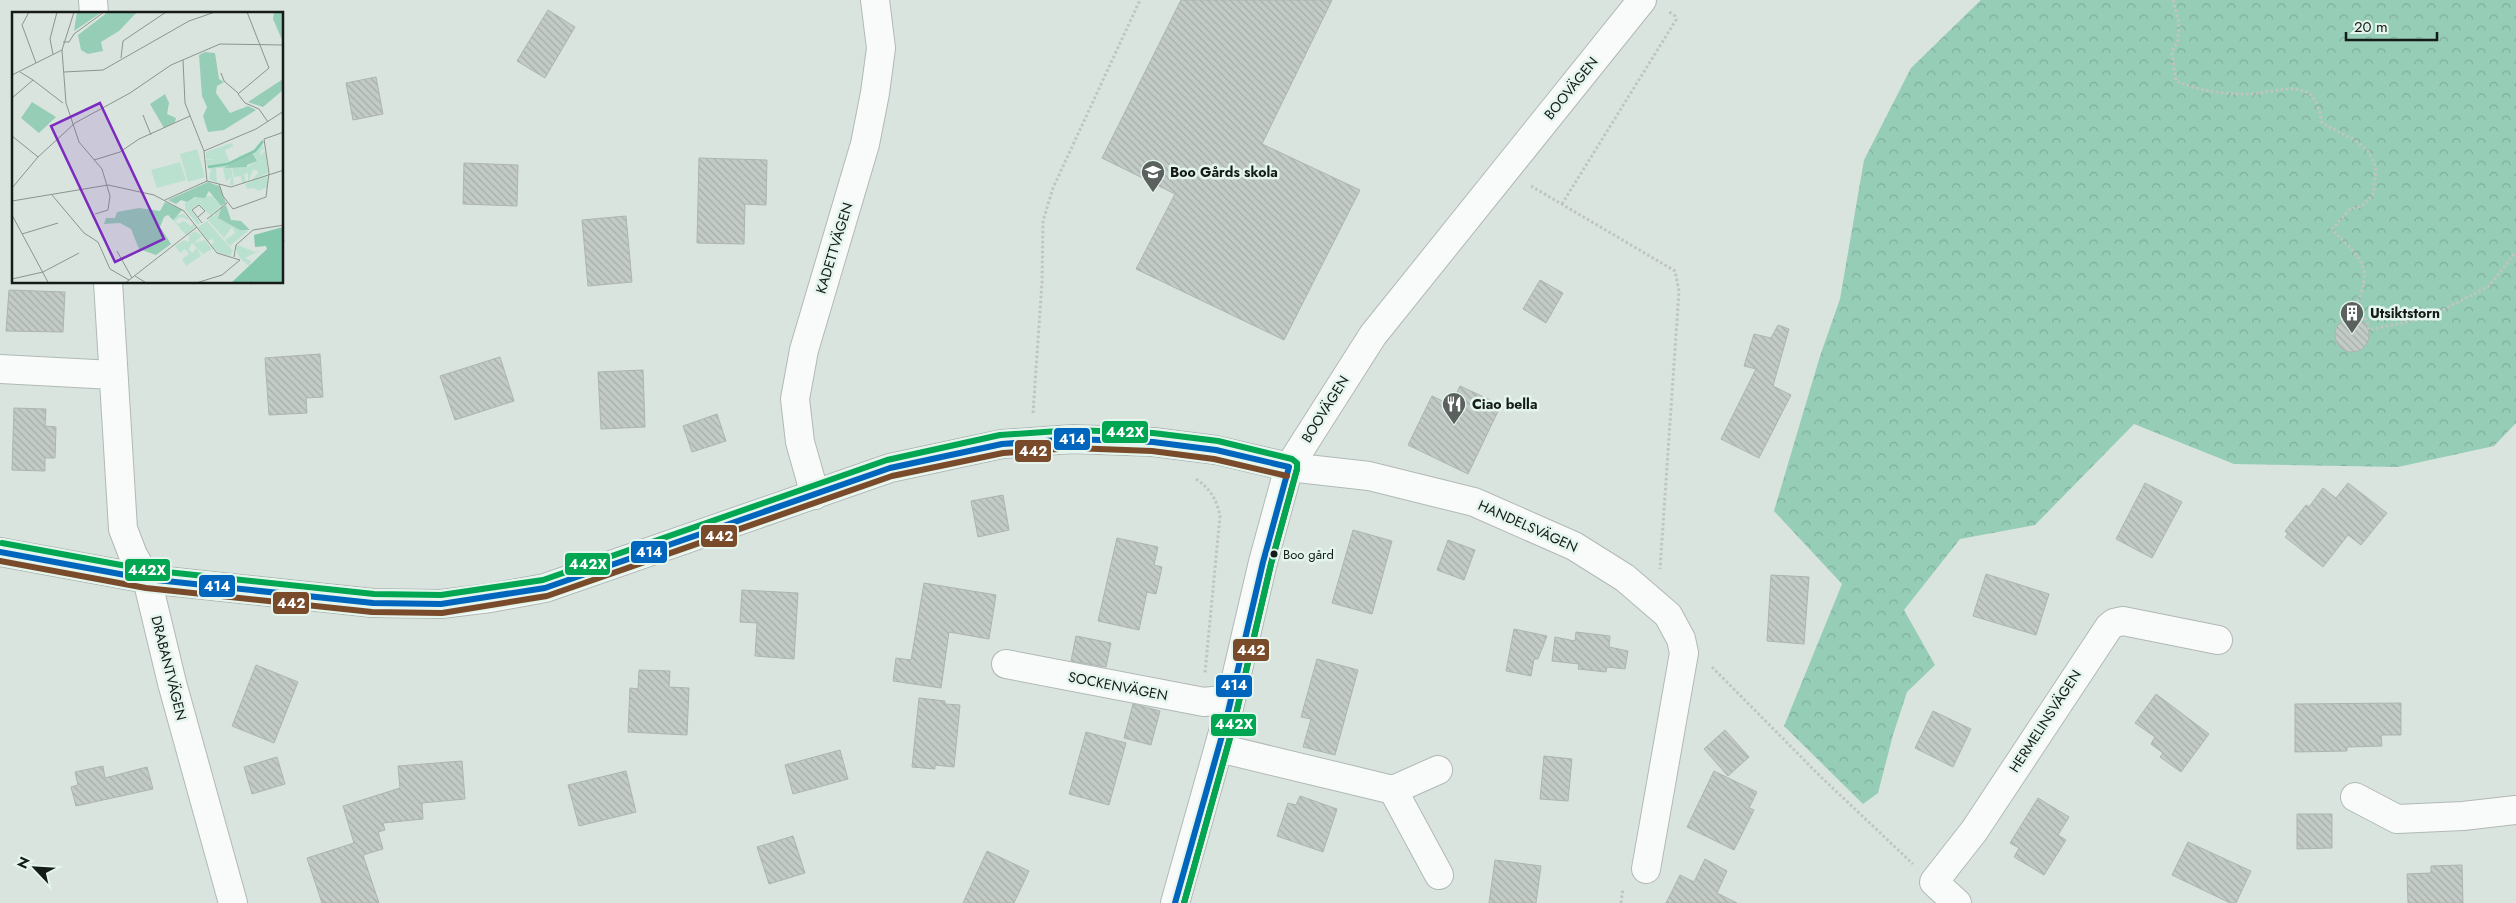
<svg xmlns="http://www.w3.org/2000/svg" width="2516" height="903" viewBox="0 0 2516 903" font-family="Jost,sans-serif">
<defs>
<pattern id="forest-crowns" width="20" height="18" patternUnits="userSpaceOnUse" patternTransform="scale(1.25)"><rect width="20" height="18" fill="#96cdb7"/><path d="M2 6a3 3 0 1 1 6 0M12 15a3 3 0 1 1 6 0" fill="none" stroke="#80af9d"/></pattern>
<pattern id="building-back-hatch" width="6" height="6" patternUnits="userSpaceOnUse" patternTransform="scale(1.25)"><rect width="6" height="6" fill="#c3cbc7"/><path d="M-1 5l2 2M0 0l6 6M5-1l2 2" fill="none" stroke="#a7aeaa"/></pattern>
</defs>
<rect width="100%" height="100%" fill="#dae4df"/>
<path fill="url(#forest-crowns)" d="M 1981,0 L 2516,0 L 2516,423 L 2494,446 L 2398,467 L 2234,464 L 2134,424 L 2035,525 L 1960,539 L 1904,610 L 1935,665 L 1907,692 L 1893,735 L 1878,793 L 1863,804 L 1784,726 L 1842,584 L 1774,511 L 1820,356 L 1840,299 L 1864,160 L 1911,68 Z"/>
<path fill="url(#building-back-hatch)" stroke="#adb5b1" d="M 1181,0 L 1332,0 L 1262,144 L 1360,190 L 1284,340 L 1136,269 L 1175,194 L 1102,158 Z
M 548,10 L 575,27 L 545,78 L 517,61 Z
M 376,77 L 383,114 L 353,120 L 346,83 Z
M 699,158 L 767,160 L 766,205 L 745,204 L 744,244 L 697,243 Z
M 464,163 L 518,165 L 517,206 L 463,204 Z
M 626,216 L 632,282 L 588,286 L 582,220 Z
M 1540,280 L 1563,293 L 1546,323 L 1523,309 Z
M 9,290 L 65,292 L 63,332 L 6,331 Z
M2335 335a17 17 0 1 1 34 0a17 17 0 1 1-34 0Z
M 1778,325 L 1789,329 L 1773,386 L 1791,395 L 1759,458 L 1721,439 L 1756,369 L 1744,366 L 1754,334 L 1771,338 Z
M 320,354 L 323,397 L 306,398 L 307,413 L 269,415 L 265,358 Z
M 500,357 L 514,401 L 455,420 L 440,376 Z
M 643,370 L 645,427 L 601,429 L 598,372 Z
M 1460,386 L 1501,405 L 1468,474 L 1408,445 L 1432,396 L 1451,405 Z
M 14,408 L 46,409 L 45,426 L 56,427 L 55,458 L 45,458 L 45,471 L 12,470 Z
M 717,414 L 726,441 L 692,452 L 683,426 Z
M 2145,483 L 2182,502 L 2152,558 L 2116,539 Z
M 2348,483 L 2387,513 L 2361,545 L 2348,535 L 2323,567 L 2285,537 L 2288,534 L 2285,531 L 2306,505 L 2309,507 L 2323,488 L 2336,498 Z
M 1003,495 L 1009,530 L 978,537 L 971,501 Z
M 1353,530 L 1392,541 L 1372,614 L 1332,603 Z
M 1117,538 L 1158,547 L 1154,565 L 1162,567 L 1156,594 L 1147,592 L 1139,630 L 1098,621 Z
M 1448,540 L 1475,550 L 1464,580 L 1437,570 Z
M 1986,574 L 2049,594 L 2036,635 L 1973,616 Z
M 1771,575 L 1809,577 L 1804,644 L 1767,641 Z
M 924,583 L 996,595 L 989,639 L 949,632 L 941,688 L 893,681 L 896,658 L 911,660 Z
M 742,590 L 798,593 L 794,659 L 755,656 L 757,623 L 740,622 Z
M 1514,629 L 1547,636 L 1538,659 L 1534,659 L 1531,676 L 1506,671 Z
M 1576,632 L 1610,636 L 1609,647 L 1628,651 L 1625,669 L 1607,667 L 1606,672 L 1578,669 L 1579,664 L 1552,661 L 1555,637 L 1575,641 Z
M 1076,636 L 1111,643 L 1106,667 L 1071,661 Z
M 1317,659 L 1358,670 L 1335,755 L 1303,747 L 1311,719 L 1301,717 Z
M 256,665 L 298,682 L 274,743 L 232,726 Z
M 639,670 L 670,671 L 669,687 L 689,688 L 687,735 L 628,732 L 630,688 L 638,689 Z
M 2156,694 L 2209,734 L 2181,772 L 2160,757 L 2163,753 L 2151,744 L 2155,737 L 2135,723 Z
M 919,698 L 945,701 L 945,704 L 960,705 L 954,767 L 935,765 L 935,769 L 912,767 Z
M 2401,703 L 2401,735 L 2381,735 L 2382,746 L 2347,747 L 2347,751 L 2295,752 L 2295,704 Z
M 1133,704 L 1160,711 L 1151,745 L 1124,738 Z
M 1933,711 L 1971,729 L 1953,767 L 1915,748 Z
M 1725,730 L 1749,757 L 1728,776 L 1704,749 Z
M 1086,732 L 1126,743 L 1109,805 L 1069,794 Z
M 840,750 L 848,779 L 793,794 L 785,765 Z
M 1544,756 L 1572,759 L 1568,801 L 1540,799 Z
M 277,757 L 285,784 L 252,794 L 244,767 Z
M 462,761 L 465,799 L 422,803 L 423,819 L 383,823 L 385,830 L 378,832 L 383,849 L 363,855 L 379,903 L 322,903 L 307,858 L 354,843 L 343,806 L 400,788 L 398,766 Z
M 103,766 L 105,778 L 147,767 L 153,789 L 76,806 L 71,787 L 78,785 L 75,772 Z
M 626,771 L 636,812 L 579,826 L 568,785 Z
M 1714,771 L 1757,792 L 1749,808 L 1754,810 L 1734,850 L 1687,827 Z
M 1300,796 L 1337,809 L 1323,852 L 1277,836 L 1288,803 L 1296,805 Z
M 2038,798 L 2069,817 L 2058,835 L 2066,840 L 2044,875 L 2014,857 L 2019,848 L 2010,843 Z
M 2297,814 L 2332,814 L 2332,848 L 2297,849 Z
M 793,836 L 805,873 L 769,884 L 757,847 Z
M 2188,842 L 2251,871 L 2236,903 L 2230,903 L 2172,875 Z
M 987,851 L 1029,871 L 1014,903 L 963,903 Z
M 1705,859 L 1727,871 L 1717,893 L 1737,903 L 1666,903 L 1680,875 L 1694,882 Z
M 1495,860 L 1541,866 L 1536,903 L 1489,903 Z
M 2462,865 L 2463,903 L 2408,903 L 2407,874 L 2431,873 L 2431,866 Z"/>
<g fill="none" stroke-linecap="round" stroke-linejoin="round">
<g stroke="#b1b9b5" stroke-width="30">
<path id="minor" d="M 93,0 L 94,14
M 108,282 L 123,529 L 133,555 L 147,579 L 172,683 L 233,903
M 0,369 L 113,375
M 815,495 L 800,442 L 795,399 L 804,350 L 865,144 L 875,93 L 881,48 L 875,0
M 0,552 L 147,579 L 373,603 L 441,604 L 490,598 L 545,588 L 890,468 L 1002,444 L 1073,439 L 1153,442 L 1216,450 L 1289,467 L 1369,476 L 1474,502 L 1574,546 L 1625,578 L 1668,615 L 1681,639 L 1684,653 L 1646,869
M 1006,664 L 1204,702 L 1231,699
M 1219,748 L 1393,790 L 1439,875
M 1393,790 L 1438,770
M 2355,797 L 2397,819 L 2463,816 L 2516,810
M 1175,903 L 1225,725 L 1263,562 L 1289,467 L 1373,335 L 1642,0
M 1957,903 L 1934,882 L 1974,831 L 2109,627 L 2114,623 L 2123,621 L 2218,640"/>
</g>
<path stroke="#c0c4c2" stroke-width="3" stroke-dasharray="2.5 2.5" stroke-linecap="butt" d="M 2173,0 L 2179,23 L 2178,40 L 2172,52 L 2176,81 C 2197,90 2221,94 2244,94 C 2263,95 2290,83 2308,93 C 2318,99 2320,113 2322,123 L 2356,141 L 2369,152 L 2376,168 L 2373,195 L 2362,206 L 2350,209 L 2332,229 C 2362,261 2375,265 2354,310 L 2367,320 L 2369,330 L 2429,317 L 2489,286 L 2516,252
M 1531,186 L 1675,271 L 1679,291 L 1660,569
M 1562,204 L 1676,20 L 1675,16 L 1668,11
M 1033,413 L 1042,282 L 1043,221 L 1053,188 L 1140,0
M 1196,479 C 1210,488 1217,500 1220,516 L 1205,673
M 1712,667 L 1821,777 L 1913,864
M 1621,903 L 1623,888"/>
<use href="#minor" stroke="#f9fbfa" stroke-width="28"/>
<g stroke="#e4f5ed" stroke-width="10">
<path id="bus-1" d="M 0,552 L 147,579 L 373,603 L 441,604 L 545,588 L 890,468 L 1002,444 L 1073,439 L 1153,442 L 1216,450 L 1289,467
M 1175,903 L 1225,725 L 1263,562 L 1289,467"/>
</g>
<g stroke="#e4f5ed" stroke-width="10">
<path id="bus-2" d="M 0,561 L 146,588 L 372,612 L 442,613 L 547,596 L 892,476 L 1003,453 L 1073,448 L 1152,451 L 1214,459 L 1287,476
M 1184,903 L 1233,727 L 1271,564 L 1297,469"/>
</g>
<g stroke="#e4f5ed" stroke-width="10">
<path id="bus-3" d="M 2,543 L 148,570 L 374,594 L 441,595 L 543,580 L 887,460 L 1000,435 L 1073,430 L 1153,433 L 1218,441 L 1292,459 L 1297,463 L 1297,469 L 1271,564 L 1233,727 L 1184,903"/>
</g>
<use href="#bus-1" stroke="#0065bd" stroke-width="6"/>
<use href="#bus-2" stroke="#7a4b2a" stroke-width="6"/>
<use href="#bus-3" stroke="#00a651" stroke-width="6"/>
</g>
<defs>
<g id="school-pin" transform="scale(1.25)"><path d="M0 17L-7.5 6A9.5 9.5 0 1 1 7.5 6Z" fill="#5a615e" stroke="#e4f5ed"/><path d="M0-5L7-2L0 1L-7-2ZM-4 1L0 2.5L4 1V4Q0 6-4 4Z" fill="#fff"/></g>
<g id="building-pin" transform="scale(1.25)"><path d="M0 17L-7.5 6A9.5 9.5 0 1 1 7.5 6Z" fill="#5a615e" stroke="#e4f5ed"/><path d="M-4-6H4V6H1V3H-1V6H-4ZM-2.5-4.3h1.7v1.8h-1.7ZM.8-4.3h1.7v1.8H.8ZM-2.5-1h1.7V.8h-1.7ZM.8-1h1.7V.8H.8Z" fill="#fff"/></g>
<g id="restaurant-pin" transform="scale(1.25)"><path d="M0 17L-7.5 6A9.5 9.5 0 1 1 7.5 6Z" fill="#5a615e" stroke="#e4f5ed"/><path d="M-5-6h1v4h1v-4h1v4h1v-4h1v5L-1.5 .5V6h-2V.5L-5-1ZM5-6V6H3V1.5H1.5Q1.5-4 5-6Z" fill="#fff"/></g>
</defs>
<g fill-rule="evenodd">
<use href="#school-pin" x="1153" y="172"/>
<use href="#building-pin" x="2352" y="313"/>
<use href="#restaurant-pin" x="1454" y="404"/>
</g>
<circle fill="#151b18" stroke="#e4f5ed" stroke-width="2" cx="1274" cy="554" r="4.5"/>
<g text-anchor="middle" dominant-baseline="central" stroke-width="5" stroke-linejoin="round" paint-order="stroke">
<g font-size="13" fill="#151b18" stroke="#e4f5ed" text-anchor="start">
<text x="1283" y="554">Boo gård</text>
</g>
<g font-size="14" fill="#151b18" stroke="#e4f5ed">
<text transform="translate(1571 88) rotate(-51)">BOOVÄGEN</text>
<text transform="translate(834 248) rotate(-73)">KADETTVÄGEN</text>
<text transform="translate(1325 409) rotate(-58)">BOOVÄGEN</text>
<text transform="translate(1528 526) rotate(24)">HANDELSVÄGEN</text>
<text transform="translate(169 668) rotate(76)">DRABANTVÄGEN</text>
<text transform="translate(1118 686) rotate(11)">SOCKENVÄGEN</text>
<text transform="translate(2045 721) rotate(-57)">HERMELINSVÄGEN</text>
</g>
<g font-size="14" font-weight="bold" fill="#151b18" stroke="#e4f5ed" text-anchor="start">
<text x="1170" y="172">Boo Gårds skola</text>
<text x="2370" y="313">Utsiktstorn</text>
<text x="1472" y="404">Ciao bella</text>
</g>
</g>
<g transform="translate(12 12)">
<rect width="271" height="271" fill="#dae4df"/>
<path d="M 249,129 L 252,137 L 249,138 L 248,144 L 253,139 L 256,161 L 240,168 L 246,161 L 245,158 L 241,158 L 236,170 L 236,161 L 232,162 L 234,170 L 230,172 L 229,164 L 222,165 L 220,155 L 235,155 L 245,149 L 239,142 L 216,155 L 219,155 L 222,171 L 221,173 L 217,173 L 220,164 L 214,170 L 211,156 L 204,156 L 205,171 L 197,167 L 199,157 L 196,156 L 205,155 L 195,155 L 194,148 L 203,148 L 194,147 L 194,140 L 219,131 L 222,134 L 213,138 L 218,151 L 215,153 L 226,148 L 228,142 L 229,144 L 240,139 ZM 255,163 L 255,175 L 247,179 L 242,176 L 235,177 L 233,172 ZM 187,184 L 200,184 L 209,194 L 198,203 L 187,192 L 179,198 L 188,211 L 186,213 L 173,197 L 173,191 ZM 209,196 L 206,204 L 209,208 L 236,219 L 218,234 L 213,228 L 223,221 L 220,215 L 212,226 L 196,208 L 200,203 L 203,205 L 202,202 ZM 172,202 L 178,208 L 168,205 L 163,209 L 166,212 L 172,209 L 179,214 L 182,212 L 183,215 L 174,223 L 161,208 L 164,203 ZM 195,209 L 221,239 L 218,244 L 207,241 L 199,233 L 202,230 L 200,227 L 196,229 L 186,215 ZM 183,219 L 190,224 L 182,231 L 193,228 L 200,237 L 191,242 L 180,231 L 177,237 L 180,241 L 185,236 L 189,244 L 174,254 L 170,247 L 177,242 L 173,237 L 168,241 L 163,234 L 172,228 L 177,230 L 177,223 ZM 226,233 L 243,240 L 249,238 L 233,246 L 239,249 L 237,254 L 227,245 L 223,235 Z" fill="#bae1cf"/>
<path d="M 65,0 L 90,0 L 62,19 ZM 96,0 L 125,0 L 107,19 L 89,30 L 91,39 L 76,42 L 69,38 L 66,23 ZM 271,0 L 272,0 L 271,30 L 261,7 L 262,1 ZM 193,40 L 203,41 L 207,67 L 212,70 L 205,74 L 204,81 L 218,101 L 236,94 L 244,98 L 212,118 L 196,120 L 191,104 L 195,95 L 190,84 L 187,43 ZM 271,67 L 271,78 L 251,95 L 236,90 ZM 153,82 L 157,91 L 155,102 L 164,106 L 163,110 L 152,116 L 138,92 ZM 20,90 L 44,105 L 27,121 L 9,106 ZM 240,141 L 245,149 L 235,153 L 235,155 L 212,156 ZM 196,170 L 207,174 L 214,191 L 209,194 L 197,179 L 193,186 L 183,185 L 175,190 L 169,188 L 164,192 L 156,188 ZM 153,190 L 170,198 L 161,208 L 156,203 L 152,205 L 148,215 L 159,232 L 144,243 L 127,237 L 119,217 L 108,211 L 92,212 L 94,206 L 103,206 L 105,200 L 127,196 L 148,199 ZM 214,193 L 219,208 L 229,209 L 238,218 L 228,218 L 206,206 L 209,196 Z" fill="#96cdb7"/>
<path d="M 185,137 L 193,165 L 176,170 L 168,142 ZM 168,150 L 174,168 L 145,176 L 139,158 Z" fill="#bae1cf"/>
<path d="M 271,215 L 271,271 L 219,271 L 255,237 L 254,234 L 243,235 L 242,223 Z" fill="#83c7ac"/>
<path fill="none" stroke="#83c7ac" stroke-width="2.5" d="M 196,155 L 216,152 L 243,139 L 251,129M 240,268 L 239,259 L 245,260M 238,272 L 272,228"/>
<path fill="none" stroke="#8b948f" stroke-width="1" d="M 17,0 L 10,13 L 24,51M 62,0 L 50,38 L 54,91 L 67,130 L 90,157 L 98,184 L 96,198 L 83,202M 235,0 L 257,56 L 226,82 L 233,91 L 247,97 L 256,110M 51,30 L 57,30 L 62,22 L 92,0M 41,42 L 38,27 L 45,0M 109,46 L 111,29 L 154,0M 171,48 L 173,91 L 192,139 L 195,169M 8,60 L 21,68M 52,60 L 91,58 L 177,9 L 203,0M 209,61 L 212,69 L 226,81M 0,63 L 50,38M 0,86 L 21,68 L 51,91M 131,103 L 139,123M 0,124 L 26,145M 192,139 L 244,117 L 272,99M 82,148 L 108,140 L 127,127 L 178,104M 207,172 L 211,184 L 221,197 L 254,185 L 257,161 L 252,127 L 272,120M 0,176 L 26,145 L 63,111 L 118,81 L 159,53 L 208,32 L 272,33M 40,183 L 72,221 L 86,230 L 98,257 L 117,268M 153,188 L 195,169 L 219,175 L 272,158M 0,189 L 96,173 L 142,183 L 172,199 L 205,241 L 228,248 L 210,263 L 181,272M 0,203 L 37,272M 186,205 L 193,199 L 187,193 L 180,198 L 190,211M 195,207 L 215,191M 10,222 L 46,211M 105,239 L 120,266M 222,245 L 224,233 L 241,218 L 272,213M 123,264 L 136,272M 0,267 L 31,260 L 67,241M 112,272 L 185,215"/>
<path fill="#7b2cbf" fill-opacity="0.15" stroke="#7b2cbf" stroke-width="2.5" d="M 88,91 L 152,227 L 103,250 L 39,114 Z"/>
<rect width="271" height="271" fill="none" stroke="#151b18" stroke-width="2.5"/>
</g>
<g stroke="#e4f5ed" stroke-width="2">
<rect x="1101" y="420" width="48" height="24" rx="5" fill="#00a651"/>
<rect x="1053" y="427" width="38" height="24" rx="5" fill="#0065bd"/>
<rect x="1014" y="439" width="38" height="24" rx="5" fill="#7a4b2a"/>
<rect x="700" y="524" width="38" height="24" rx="5" fill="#7a4b2a"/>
<rect x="630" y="540" width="38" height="24" rx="5" fill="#0065bd"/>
<rect x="564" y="552" width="47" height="24" rx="5" fill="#00a651"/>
<rect x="124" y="558" width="47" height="24" rx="5" fill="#00a651"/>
<rect x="198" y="574" width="38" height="24" rx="5" fill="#0065bd"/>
<rect x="272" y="591" width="38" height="24" rx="5" fill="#7a4b2a"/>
<rect x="1232" y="638" width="38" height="24" rx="5" fill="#7a4b2a"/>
<rect x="1215" y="674" width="38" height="24" rx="5" fill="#0065bd"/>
<rect x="1210" y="713" width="47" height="24" rx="5" fill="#00a651"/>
</g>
<g font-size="14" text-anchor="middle" font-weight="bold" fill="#fff">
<text x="1125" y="437">442X</text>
<text x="1072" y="444">414</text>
<text x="1033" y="456">442</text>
<text x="719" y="541">442</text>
<text x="649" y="557">414</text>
<text x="588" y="569">442X</text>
<text x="147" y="575">442X</text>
<text x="217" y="591">414</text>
<text x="291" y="608">442</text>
<text x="1251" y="655">442</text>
<text x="1234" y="690">414</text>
<text x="1234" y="729">442X</text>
</g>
<g transform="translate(35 868) rotate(295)" stroke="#e4f5ed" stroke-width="4" paint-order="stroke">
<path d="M0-4L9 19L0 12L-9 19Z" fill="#151b18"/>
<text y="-8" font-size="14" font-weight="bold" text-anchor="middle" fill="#151b18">N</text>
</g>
<path d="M2346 32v8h91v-8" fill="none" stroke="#151b18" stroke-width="2.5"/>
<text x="2354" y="32" font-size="15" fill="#151b18" stroke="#e4f5ed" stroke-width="4" paint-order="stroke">20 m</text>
</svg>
